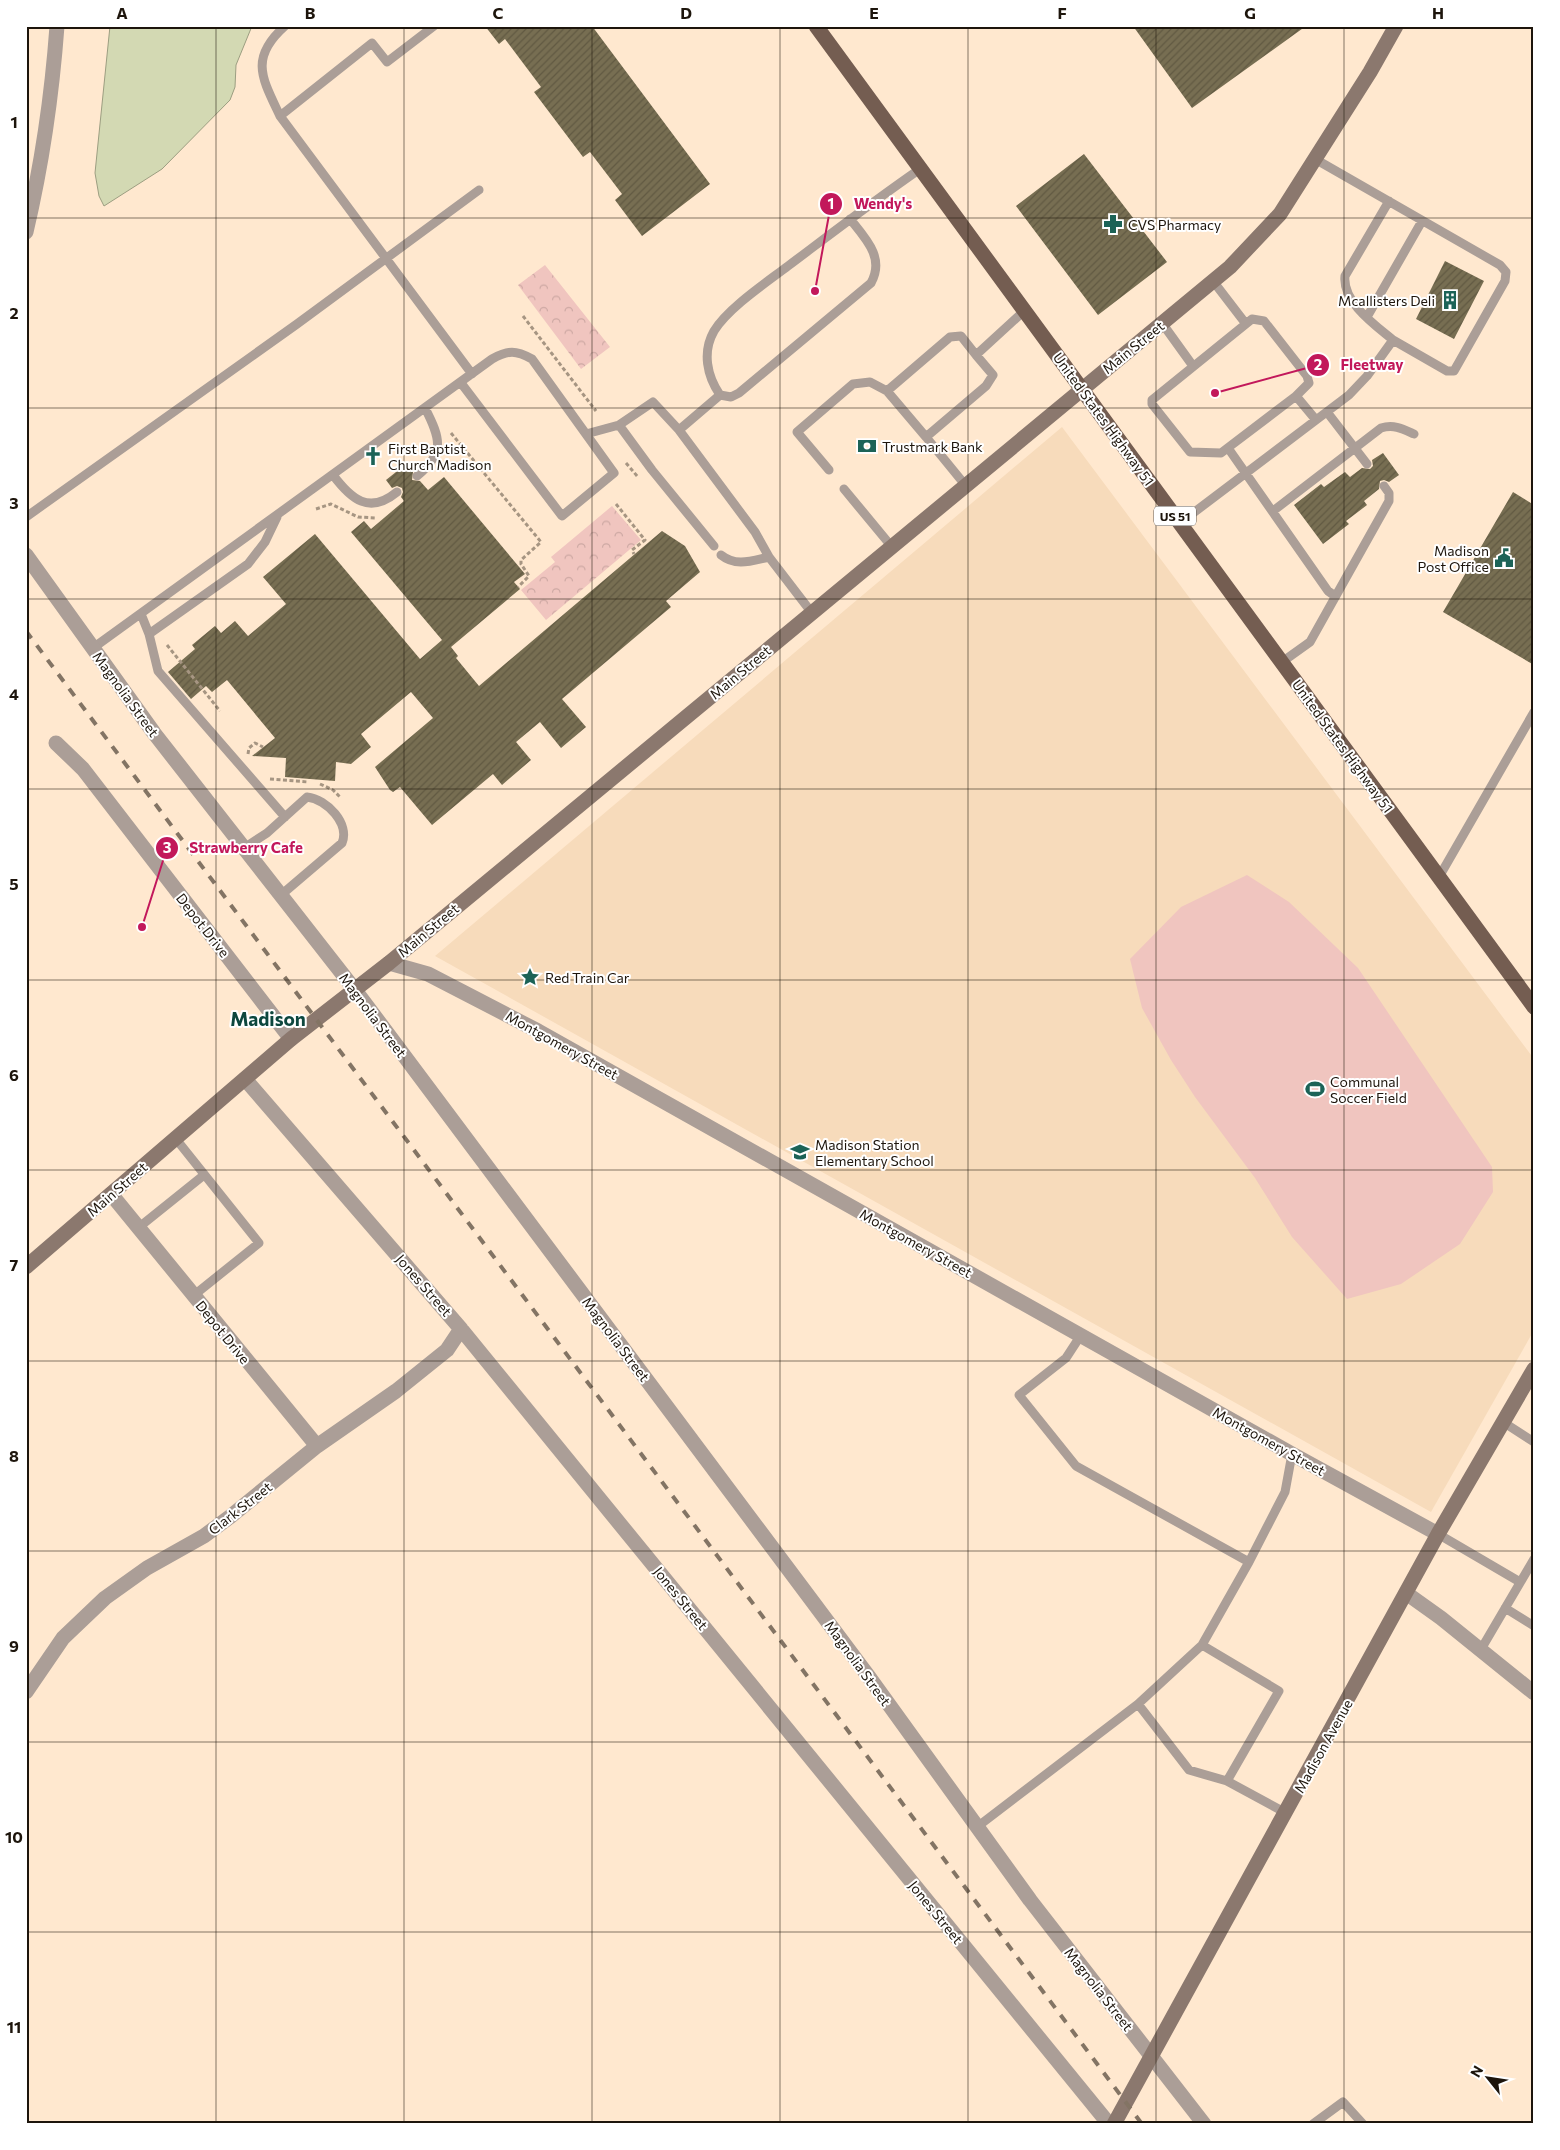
<svg xmlns="http://www.w3.org/2000/svg" width="1560" height="2150" viewBox="0 0 1560 2150" font-family="Commissioner,sans-serif">
<defs>
<pattern id="park-crowns" width="20" height="18" patternUnits="userSpaceOnUse" patternTransform="scale(1.25)"><rect width="20" height="18" fill="#f0c5bf"/><path d="M2 6a3 3 0 1 1 6 0M12 15a3 3 0 1 1 6 0" fill="none" stroke="#cda8a3"/></pattern>
<pattern id="building-hatch" width="6" height="6" patternUnits="userSpaceOnUse" patternTransform="scale(1.25)"><rect width="6" height="6" fill="#776e52"/><path d="M-1 1l2-2M0 6l6-6M5 7l2-2" fill="none" stroke="#615942"/></pattern>
</defs>
<rect width="100%" height="100%" fill="#ffe8cf"/>
<path fill="#f7dbbb" d="M 1062,427 L 1534,1059 L 1534,1330 L 1431,1512 L 435,956 Z"/>
<path fill="url(#park-crowns)" d="M 545,265 L 610,347 L 581,369 L 518,285 Z
M 612,506 L 641,540 L 546,620 L 521,590 L 555,562 L 551,557 Z"/>
<path fill="#f0c5bf" d="M 1247,875 L 1289,902 L 1358,968 L 1492,1167 L 1493,1192 L 1460,1244 L 1401,1284 L 1347,1299 L 1292,1237 L 1255,1178 L 1195,1097 L 1171,1060 L 1142,1008 L 1130,959 L 1181,907 Z"/>
<path fill="#d3d9b3" stroke="#9c9e81" d="M 110,26 L 252,26 L 236,65 L 235,87 L 230,100 L 162,169 L 104,206 L 99,196 L 95,173 Z"/>
<path fill="url(#building-hatch)" d="M 485,26 L 592,26 L 710,184 L 642,236 L 615,200 L 622,194 L 590,152 L 583,157 L 534,92 L 541,87 L 505,39 L 499,44 Z
M 1133,26 L 1306,26 L 1192,108 Z
M 1084,154 L 1167,262 L 1098,315 L 1016,206 Z
M 1445,261 L 1484,281 L 1454,339 L 1416,319 Z
M 1383,453 L 1399,475 L 1389,482 L 1384,480 L 1380,481 L 1379,489 L 1364,501 L 1367,505 L 1346,521 L 1349,524 L 1323,544 L 1294,505 L 1321,484 L 1324,487 L 1345,472 L 1350,477 L 1362,468 L 1370,469 L 1373,466 L 1372,460 Z
M 406,464 L 413,472 L 412,480 L 420,481 L 428,490 L 444,477 L 525,574 L 514,582 L 520,589 L 451,647 L 458,656 L 456,658 L 479,686 L 662,531 L 685,546 L 700,572 L 666,601 L 671,607 L 562,699 L 586,727 L 561,748 L 540,722 L 516,742 L 531,760 L 502,785 L 493,774 L 432,825 L 400,787 L 393,792 L 390,790 L 375,767 L 433,718 L 411,692 L 361,734 L 371,747 L 351,764 L 336,762 L 335,781 L 285,777 L 286,758 L 252,756 L 275,738 L 227,680 L 212,692 L 206,686 L 191,699 L 168,672 L 195,649 L 192,645 L 215,626 L 221,633 L 235,621 L 248,636 L 286,604 L 263,577 L 315,534 L 420,659 L 442,640 L 351,532 L 364,521 L 371,529 L 404,501 L 401,497 L 403,492 L 402,488 L 397,486 L 392,488 L 386,480 Z
M 1513,492 L 1534,505 L 1534,665 L 1443,612 Z"/>
<g fill="none" stroke-linecap="round" stroke-linejoin="round">
<path stroke="#a69582" stroke-width="3" stroke-dasharray="4 2.5" stroke-linecap="butt" d="M 523,316 L 596,411
M 451,433 L 541,542 L 521,560 L 521,564 L 529,576 L 518,587
M 626,463 L 638,477
M 616,504 L 645,540 L 632,550 L 634,554
M 316,509 L 331,504 L 358,517 L 376,518
M 167,645 L 220,711
M 248,754 L 249,748 L 255,743 L 263,747
M 270,779 L 308,782
M 320,784 L 333,790 L 341,798"/>
<path stroke="#ab9e97" stroke-width="9" d="M 285,26 C 249,58 262,78 280,116 L 472,374
M 280,116 L 372,43 L 387,62 L 434,26
M 1389,201 L 1345,276 C 1342,302 1375,325 1393,340
M 1213,281 L 1246,324
M 1367,317 L 1422,221
M 1162,323 L 1193,366
M 976,355 L 993,375 L 986,386 L 926,437 L 887,391 L 950,337 L 961,336 L 976,355 L 1024,311
M 720,395 L 731,397 L 739,393 L 871,283 C 885,258 866,239 850,219
M 1296,396 L 1221,453 L 1190,452 L 1152,404 L 1152,400 L 1252,319 L 1264,321 L 1307,376 L 1309,383 L 1296,396 L 1316,420
M 1327,412 L 1367,464
M 619,425 L 652,470 L 714,546
M 679,430 L 720,395 C 707,376 702,352 714,331 C 728,308 767,282 788,266 C 832,233 875,200 920,169
M 586,434 L 619,425 L 653,402 L 679,430 L 755,532 L 769,557 L 812,613
M 926,437 L 966,486
M 1228,448 L 1328,591 L 1335,596
M 829,470 L 797,432 L 853,384 L 870,382 L 887,391
M 333,475 C 351,499 369,515 397,492
M 417,476 C 445,453 441,439 425,408
M 844,489 L 892,547
M 1273,511 L 1381,428 C 1394,424 1403,429 1414,434
M 26,517 L 297,324 L 479,190
M 1180,523 L 1349,395 L 1367,376 L 1393,340 L 1447,371 L 1454,371 L 1505,281 L 1506,272 L 1500,265 L 1315,159
M 721,555 C 736,567 751,561 769,557
M 141,614 L 149,634 L 158,671 L 285,817
M 149,634 L 248,564 L 265,542 L 277,517
M 93,648 L 492,359 C 508,350 516,350 532,359 L 614,473 L 562,516 L 461,383
M 1282,662 L 1310,642 L 1389,501 L 1389,493 L 1384,486
M 244,848 L 267,833 L 307,797 C 327,799 350,824 342,843 L 281,895
M 1439,877 L 1534,712
M 176,1139 L 259,1243 L 193,1296
M 138,1228 L 204,1175
M 1081,1335 L 1066,1358 L 1019,1395 L 1076,1466 L 1249,1562
M 1503,1422 L 1534,1442
M 1438,1534 L 1520,1582
M 1505,1608 L 1534,1626
M 1480,1651 L 1534,1559
M 1138,1704 L 1189,1770 L 1227,1781 L 1279,1691 L 1202,1645
M 1227,1781 L 1286,1813
M 977,1827 L 1138,1704 L 1202,1645 L 1249,1562 L 1285,1492 L 1292,1454
M 1313,2124 L 1343,2102 L 1363,2124"/>
<path stroke="#ab9e97" stroke-width="15" d="M 26,232 C 42,164 52,95 57,26
M 26,555 L 154,733 L 355,990 L 869,1677 L 1030,1900 L 1204,2124
M 56,743 L 83,769 L 291,1039
M 389,963 L 428,974 L 538,1031 L 1292,1454 L 1438,1534
M 245,1079 L 461,1329 L 1109,2124
M 111,1194 L 317,1446
M 1406,1593 L 1441,1618 L 1534,1693
M 26,1692 L 63,1638 L 105,1598 L 147,1568 L 204,1536 L 231,1516 L 317,1446 L 396,1391 L 447,1350 L 461,1329"/>
<path stroke="#8b786e" stroke-width="15" d="M 26,1267 L 291,1039 L 389,963 L 1230,267 L 1280,214 L 1370,72 L 1396,26
M 1114,2124 L 1438,1534 L 1534,1369"/>
<path stroke="#745d51" stroke-width="15" d="M 816,26 L 1534,1007"/>
<path stroke="#837464" stroke-width="4" stroke-dasharray="9 9" stroke-linecap="butt" d="M 26,631 L 1142,2124"/>
</g>
<path fill="none" stroke="#1d150c" stroke-width="1" stroke-opacity="0.55" d="M 216,26 L 216,2124M 404,26 L 404,2124M 592,26 L 592,2124M 780,26 L 780,2124M 968,26 L 968,2124M 1156,26 L 1156,2124M 1344,26 L 1344,2124M 26,218 L 1534,218M 26,408 L 1534,408M 26,599 L 1534,599M 26,789 L 1534,789M 26,980 L 1534,980M 26,1170 L 1534,1170M 26,1361 L 1534,1361M 26,1551 L 1534,1551M 26,1742 L 1534,1742M 26,1932 L 1534,1932"/>
<defs>
<g id="pharmacy-bare" transform="scale(1.5)"><path d="M-2-6h4v4h4v4h-4v4h-4v-4h-4v-4h4Z" fill="#1c6357" stroke="#fff" stroke-width="2.5" paint-order="stroke"/></g>
<g id="building-bare" transform="scale(1.5)"><path d="M-4-6H4V6H1V3H-1V6H-4ZM-2.5-4.3h1.7v1.8h-1.7ZM.8-4.3h1.7v1.8H.8ZM-2.5-1h1.7V.8h-1.7ZM.8-1h1.7V.8H.8Z" fill="#1c6357" stroke="#fff" stroke-width="2.5" paint-order="stroke"/></g>
<g id="bank-bare" transform="scale(1.5)"><path d="M-6-4H6V4H-6ZM0-2.3a2.3 2.3 0 1 0 0 4.6a2.3 2.3 0 1 0 0-4.6Z" fill="#1c6357" stroke="#fff" stroke-width="2.5" paint-order="stroke"/></g>
<g id="church-bare" transform="scale(1.5)"><path d="M-1.2-6h2.4v3.5h3.3v2.4h-3.3V6h-2.4V-.1h-3.3v-2.4h3.3Z" fill="#1c6357" stroke="#fff" stroke-width="2.5" paint-order="stroke"/></g>
<g id="civic-bare" transform="scale(1.5)"><path d="M-.6-6.5H3V-4.5H.6V-3L4-1V1h2V6H-6V1h2V-1L-.6-3ZM-1.2 2.5V6h2.4V2.5Z" fill="#1c6357" stroke="#fff" stroke-width="2.5" paint-order="stroke"/></g>
<g id="sight-bare" transform="scale(1.5)"><path d="M0-6L1.8-2.2L6-1.7L2.9 1.2L3.7 5.4L0 3.3L-3.7 5.4L-2.9 1.2L-6-1.7L-1.8-2.2Z" fill="#1c6357" stroke="#fff" stroke-width="2.5" paint-order="stroke"/></g>
<g id="stadium-bare" transform="scale(1.5)"><path d="M0-5a6.5 5 0 1 0 0 10a6.5 5 0 1 0 0-10ZM-3.5-1.8h7v3.6h-7Z" fill="#1c6357" stroke="#fff" stroke-width="2.5" paint-order="stroke"/></g>
<g id="school-bare" transform="scale(1.5)"><path d="M0-5L7-2L0 1L-7-2ZM-4 1L0 2.5L4 1V4Q0 6-4 4Z" fill="#1c6357" stroke="#fff" stroke-width="2.5" paint-order="stroke"/></g>
</defs>
<g fill-rule="evenodd">
<use href="#pharmacy-bare" x="1113" y="224"/>
<use href="#building-bare" x="1450" y="300"/>
<use href="#bank-bare" x="867" y="446"/>
<use href="#church-bare" x="373" y="456"/>
<use href="#civic-bare" x="1504" y="558"/>
<use href="#sight-bare" x="530" y="977"/>
<use href="#stadium-bare" x="1315" y="1089"/>
<use href="#school-bare" x="800" y="1152"/>
</g>
<g text-anchor="middle" dominant-baseline="central" stroke-width="4" stroke-linejoin="round" paint-order="stroke">
<rect fill="#fff" stroke="#615b55" stroke-width="1" x="1154" y="506.5" width="42" height="19" rx="4"/>
<g font-size="12" font-weight="bold" fill="#1d150c">
<text x="1175" y="516">US 51</text>
</g>
<g font-size="14" fill="#1d150c" stroke="#fff" text-anchor="start">
<text x="1128" y="224">CVS Pharmacy</text>
<text x="1435" y="300" text-anchor="end">Mcallisters Deli</text>
<text x="882" y="446">Trustmark Bank</text>
<text x="388" y="448">First Baptist<tspan x="388" dy="16">Church Madison</tspan></text>
<text x="1489" y="550" text-anchor="end">Madison<tspan x="1489" dy="16">Post Office</tspan></text>
<text x="545" y="977">Red Train Car</text>
<text x="1330" y="1081">Communal<tspan x="1330" dy="16">Soccer Field</tspan></text>
<text x="815" y="1144">Madison Station<tspan x="815" dy="16">Elementary School</tspan></text>
</g>
<g font-size="14" fill="#1d150c" stroke="#fff">
<text transform="translate(1133 347) rotate(-39)">Main Street</text>
<text transform="translate(1104 419) rotate(54)">United States Highway 51</text>
<text transform="translate(740 672) rotate(-40)">Main Street</text>
<text transform="translate(126 694) rotate(54)">Magnolia Street</text>
<text transform="translate(1343 746) rotate(54)">United States Highway 51</text>
<text transform="translate(203 925) rotate(52)">Depot Drive</text>
<text transform="translate(428 930) rotate(-40)">Main Street</text>
<text transform="translate(373 1015) rotate(53)">Magnolia Street</text>
<text transform="translate(562 1045) rotate(29)">Montgomery Street</text>
<text transform="translate(117 1189) rotate(-41)">Main Street</text>
<text transform="translate(916 1243) rotate(29)">Montgomery Street</text>
<text transform="translate(424 1285) rotate(49)">Jones Street</text>
<text transform="translate(223 1332) rotate(51)">Depot Drive</text>
<text transform="translate(616 1339) rotate(53)">Magnolia Street</text>
<text transform="translate(1269 1441) rotate(29)">Montgomery Street</text>
<text transform="translate(240 1508) rotate(-38)">Clark Street</text>
<text transform="translate(681 1598) rotate(51)">Jones Street</text>
<text transform="translate(858 1663) rotate(54)">Magnolia Street</text>
<text transform="translate(1323 1746) rotate(-61)">Madison Avenue</text>
<text transform="translate(936 1912) rotate(51)">Jones Street</text>
<text transform="translate(1099 1989) rotate(52)">Magnolia Street</text>
</g>
<g font-size="19" font-weight="bold" fill="#0d473e" stroke="#fff">
<text x="268" y="1018">Madison</text>
</g>
</g>
<path fill="none" stroke="#c2185b" stroke-width="2" d="M815 291L831 204M1215 393L1318 365M142 927L167 848"/>
<g fill="#c2185b" stroke="#fff" stroke-width="2">
<circle cx="815" cy="291" r="5"/>
<circle cx="1215" cy="393" r="5"/>
<circle cx="142" cy="927" r="5"/>
<circle cx="831" cy="204" r="12"/>
<circle cx="1318" cy="365" r="12"/>
<circle cx="167" cy="848" r="12"/>
</g>
<g font-size="15" text-anchor="middle" font-weight="bold" fill="#fff">
<text x="831" y="209">1</text>
<text x="1318" y="370">2</text>
<text x="167" y="853">3</text>
</g>
<g font-size="15" text-anchor="middle" font-weight="bold" fill="#c2185b" stroke="#fff" stroke-width="4" stroke-linejoin="round" paint-order="stroke">
<text x="883" y="209">Wendy's</text>
<text x="1372" y="370">Fleetway</text>
<text x="246" y="853">Strawberry Cafe</text>
</g>
<rect width="1560" height="2150" fill="none" stroke="#ffffff" stroke-width="55"/>
<g transform="translate(1488 2078) rotate(300)" stroke="#ffffff" stroke-width="4" paint-order="stroke">
<path d="M0-4L9 19L0 12L-9 19Z" fill="#1d150c"/>
<text y="-8" font-size="14" font-weight="bold" text-anchor="middle" fill="#1d150c">N</text>
</g>
<rect x="28" y="28" width="1504" height="2094" fill="none" stroke="#1d150c" stroke-width="2"/>
<g font-size="16" text-anchor="middle" font-weight="bold" fill="#1d150c">
<text x="122" y="19">A</text>
<text x="310" y="19">B</text>
<text x="498" y="19">C</text>
<text x="686" y="19">D</text>
<text x="874" y="19">E</text>
<text x="1062" y="19">F</text>
<text x="1250" y="19">G</text>
<text x="1438" y="19">H</text>
<text x="14" y="128">1</text>
<text x="14" y="319">2</text>
<text x="14" y="509">3</text>
<text x="14" y="700">4</text>
<text x="14" y="890">5</text>
<text x="14" y="1081">6</text>
<text x="14" y="1271">7</text>
<text x="14" y="1462">8</text>
<text x="14" y="1652">9</text>
<text x="14" y="1843">10</text>
<text x="14" y="2033">11</text>
</g>
</svg>
